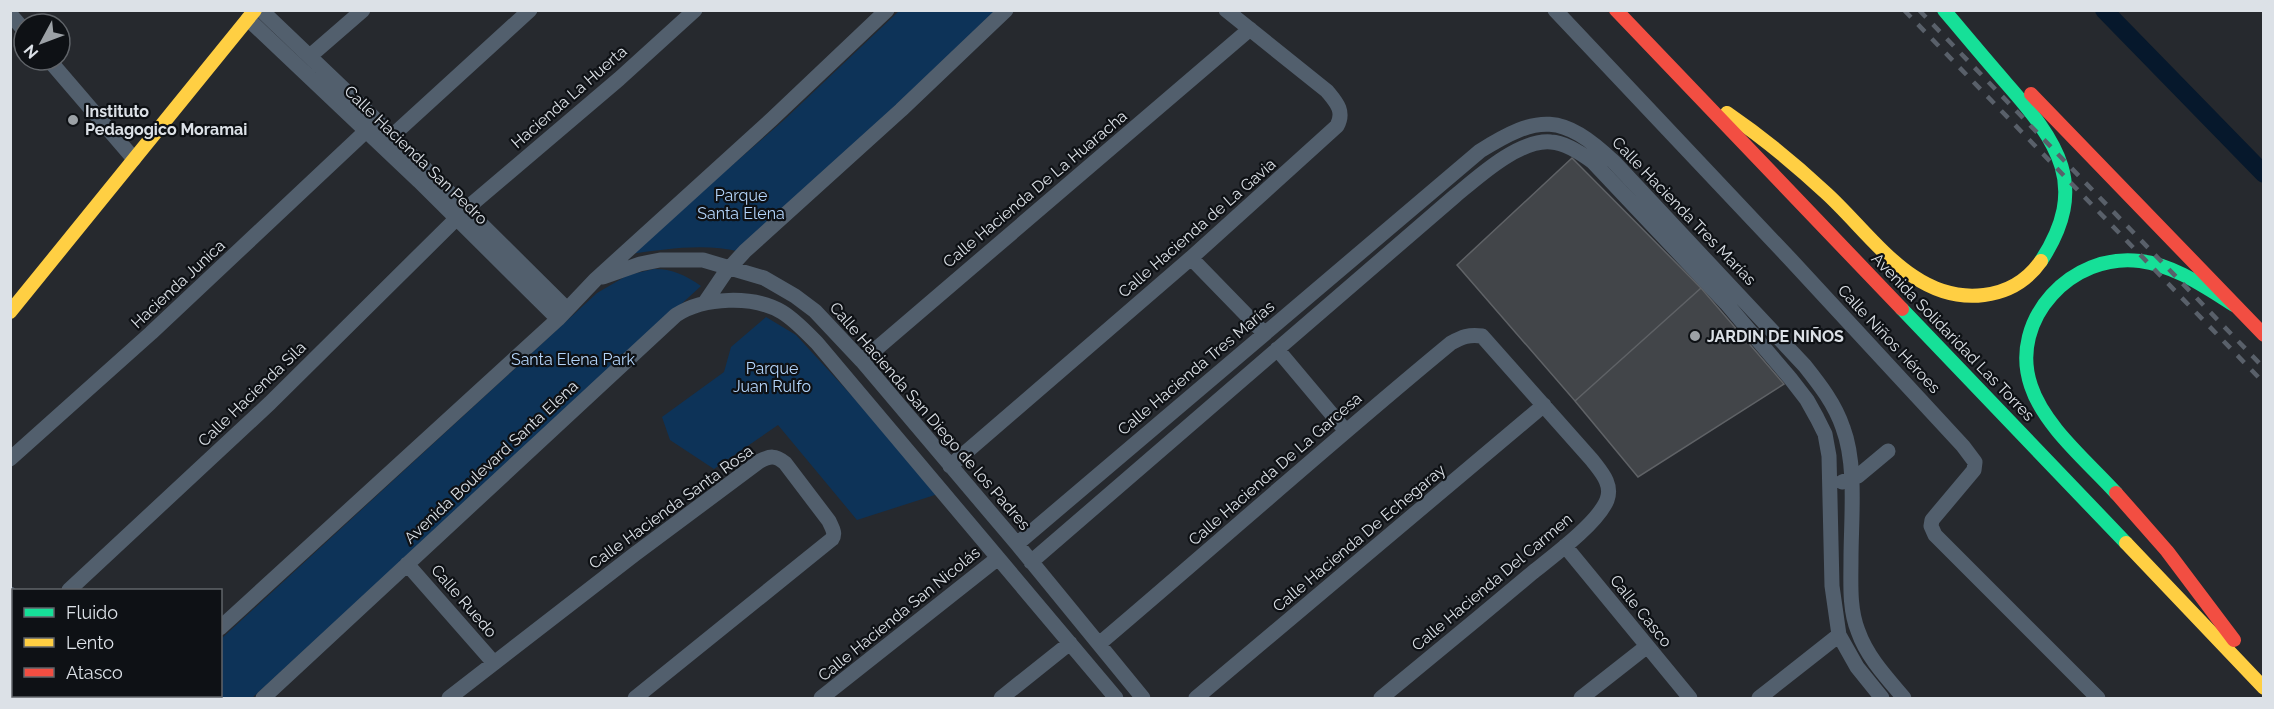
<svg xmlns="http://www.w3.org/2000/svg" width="2274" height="709" viewBox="0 0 2274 709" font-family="Raleway,sans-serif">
<rect width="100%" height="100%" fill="#26292e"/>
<path fill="#0d3358" d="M 899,11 L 995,11 L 741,252 C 704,243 668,249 630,254 L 784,120 Z
M 654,269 C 673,269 685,275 701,286 L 252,698 L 153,698 L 156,696 L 220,696 L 221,639 L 597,293 L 628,275 Z
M 766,317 L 796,335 L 854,398 L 938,494 L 857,520 L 778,425 L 714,469 L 670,440 L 662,417 L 724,372 L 731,347 Z"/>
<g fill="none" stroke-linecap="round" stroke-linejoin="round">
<path stroke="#06182c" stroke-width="18" d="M 2104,10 L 2264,174"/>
</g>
<path fill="#424549" stroke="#5f6266" stroke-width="1.5" d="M 1572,158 L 1701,288 L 1575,401 L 1457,265 Z
M 1701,288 L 1784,384 L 1638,477 L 1575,401 Z"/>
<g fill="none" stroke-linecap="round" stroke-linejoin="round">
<path stroke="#525f6d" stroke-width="15" d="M 261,10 L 373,117 L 567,309
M 1555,10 L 1791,260 L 1963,446 L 1975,462 L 1974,470 L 1932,520 L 1931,526 L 1935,535 L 2098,698
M 10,14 L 24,30
M 248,19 L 419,181 L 558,319
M 310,56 L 363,10
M 49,60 L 134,159
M 392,136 L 530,10
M 466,209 L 619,79 L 695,10
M 1191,258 L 1264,333
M 603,277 L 640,264 L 660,260 L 703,260 L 764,278 L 795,296 L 815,311 L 862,361 L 1017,544 L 1143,698
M 706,301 L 725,273 L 745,251 L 901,110 L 1006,10
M 1277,349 L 1345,430
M 862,361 L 1250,29
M 10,459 L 151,333 L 366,131
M 950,466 L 1191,258 L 1337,126 C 1345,111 1336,102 1327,91 L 1226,10
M 1842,482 L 1858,476 L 1888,451
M 1017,544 L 1480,151 C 1539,114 1562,113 1614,162 L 1805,366 C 1820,385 1835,404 1843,428 C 1857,465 1851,519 1851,559 C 1851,582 1849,609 1858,631 C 1867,657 1887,678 1904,698
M 1565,546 L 1690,698
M 1031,562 L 1455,196 C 1478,177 1519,139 1551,142 C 1566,143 1581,153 1593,162 L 1726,303 L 1790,378 L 1807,400 L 1817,418 L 1825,434 L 1829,456 L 1832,586 L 1839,635 L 1857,667 L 1882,698
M 407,564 L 494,663
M 69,590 L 270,403 L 457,218
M 10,594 L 14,598
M 220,628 L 558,319 L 596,279 L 772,119 L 887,10
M 1099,644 C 1217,544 1332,441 1451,343 C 1462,337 1469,334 1482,336 L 1592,460 C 1601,472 1613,484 1607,500 C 1598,523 1552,557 1532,573 C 1482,615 1431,657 1381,698
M 94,696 L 97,698
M 143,698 L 146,696
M 263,698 L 676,315 C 704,297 753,295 782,312 C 795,320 806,332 817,343 L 1116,698
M 449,698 L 635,554 L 760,461 C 770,456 775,455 785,463 L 829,521 C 832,528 836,533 832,539 L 635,698
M 821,698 L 998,558
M 1001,698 L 1070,643
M 1196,698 L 1544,405
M 1581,698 L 1646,647
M 1759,698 L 1839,635"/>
<path stroke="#16e098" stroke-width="14" d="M 1944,10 C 1965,35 1985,59 2006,83 C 2058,142 2090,186 2041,261
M 1902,309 L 2126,543
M 2116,493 C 2088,462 2044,426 2031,386 C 2008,319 2073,252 2140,261 C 2174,265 2205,287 2234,305
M 36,696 L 40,698"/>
<path stroke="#ffcf43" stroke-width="14" d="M 1727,113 C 1762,137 1795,164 1826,193 C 1872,235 1914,304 1984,295 C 2008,292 2027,281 2041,261
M 10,312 L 255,10
M 2126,543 L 2264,688
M 10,674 L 14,676"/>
<path stroke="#f24e42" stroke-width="14" d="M 1616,10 L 1902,309
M 2031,94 L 2264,335
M 2116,493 L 2167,551 L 2234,640
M 10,655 L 14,659"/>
<path stroke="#59606a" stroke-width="4.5" stroke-dasharray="10 10" stroke-linecap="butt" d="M 1904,10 L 2264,383
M 1919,10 L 2264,368"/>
</g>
<g fill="#9ca1a6" stroke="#0e1115" stroke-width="2">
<circle cx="73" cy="120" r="6"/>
<circle cx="1695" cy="336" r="6"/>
</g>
<g text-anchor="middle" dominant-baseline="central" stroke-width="4.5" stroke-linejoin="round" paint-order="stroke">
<g font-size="16" fill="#dce1e7" stroke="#0e1115">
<text transform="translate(569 97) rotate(-41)">Hacienda La Huerta</text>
<text transform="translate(416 155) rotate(44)">Calle Hacienda San Pedro</text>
<text transform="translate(1035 189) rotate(-40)">Calle Hacienda De La Huaracha</text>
<text transform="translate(1684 211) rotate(46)">Calle Hacienda Tres Marías</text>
<text transform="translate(1197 228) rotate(-41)">Calle Hacienda de La Gavia</text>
<text transform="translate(178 284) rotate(-43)">Hacienda Junica</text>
<text transform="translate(1953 337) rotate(46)">Avenida Solidaridad Las Torres</text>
<text transform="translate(1889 339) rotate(47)">Calle Niños Héroes</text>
<text transform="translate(1196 368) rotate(-40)">Calle Hacienda Tres Marías</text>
<text transform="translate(252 394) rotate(-44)">Calle Hacienda Sila</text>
<text transform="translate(930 416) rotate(49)">Calle Hacienda San Diego de los Padres</text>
<text transform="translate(491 462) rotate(-43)">Avenida Boulevard Santa Elena</text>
<text transform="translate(1275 469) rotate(-41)">Calle Hacienda De La Garcesa</text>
<text transform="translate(671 507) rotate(-36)">Calle Hacienda Santa Rosa</text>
<text transform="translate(1359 538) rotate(-40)">Calle Hacienda De Echegaray</text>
<text transform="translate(1492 582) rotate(-40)">Calle Hacienda Del Carmen</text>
<text transform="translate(464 601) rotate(49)">Calle Ruedo</text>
<text transform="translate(1641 611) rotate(51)">Calle Casco</text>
<text transform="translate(899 614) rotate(-39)">Calle Hacienda San Nicolás</text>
</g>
<g font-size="16" font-weight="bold" fill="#dce1e7" stroke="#0e1115" text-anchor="start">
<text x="85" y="111">Instituto<tspan x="85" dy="18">Pedagogico Moramai</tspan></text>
<text x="1707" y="336">JARDIN DE NIÑOS</text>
</g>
<g font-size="16" fill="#b3d4fa" stroke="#0e1115">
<text x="741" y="195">Parque<tspan x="741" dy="18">Santa Elena</tspan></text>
<text x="573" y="359">Santa Elena Park</text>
<text x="772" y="368">Parque<tspan x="772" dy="18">Juan Rulfo</tspan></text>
</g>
</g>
<rect width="2274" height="709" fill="none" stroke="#dce1e7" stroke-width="24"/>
<rect x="12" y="589" width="210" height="108" fill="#0e1115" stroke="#606469" stroke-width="1.5"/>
<rect x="24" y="608" width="30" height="9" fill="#16e098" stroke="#606469" stroke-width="1.5"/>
<text x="66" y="619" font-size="18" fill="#dce1e7">Fluido</text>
<rect x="24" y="638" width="30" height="9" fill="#ffcf43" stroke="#606469" stroke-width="1.5"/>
<text x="66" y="649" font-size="18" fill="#dce1e7">Lento</text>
<rect x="24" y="668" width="30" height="9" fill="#f24e42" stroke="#606469" stroke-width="1.5"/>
<text x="66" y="679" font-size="18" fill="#dce1e7">Atasco</text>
<g transform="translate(42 42) rotate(229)"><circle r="28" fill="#0e1115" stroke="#606469" stroke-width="1.5"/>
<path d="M0-4.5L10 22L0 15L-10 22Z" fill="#9ca1a6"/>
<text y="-9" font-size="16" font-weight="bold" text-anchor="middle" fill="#dce1e7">N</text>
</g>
</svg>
